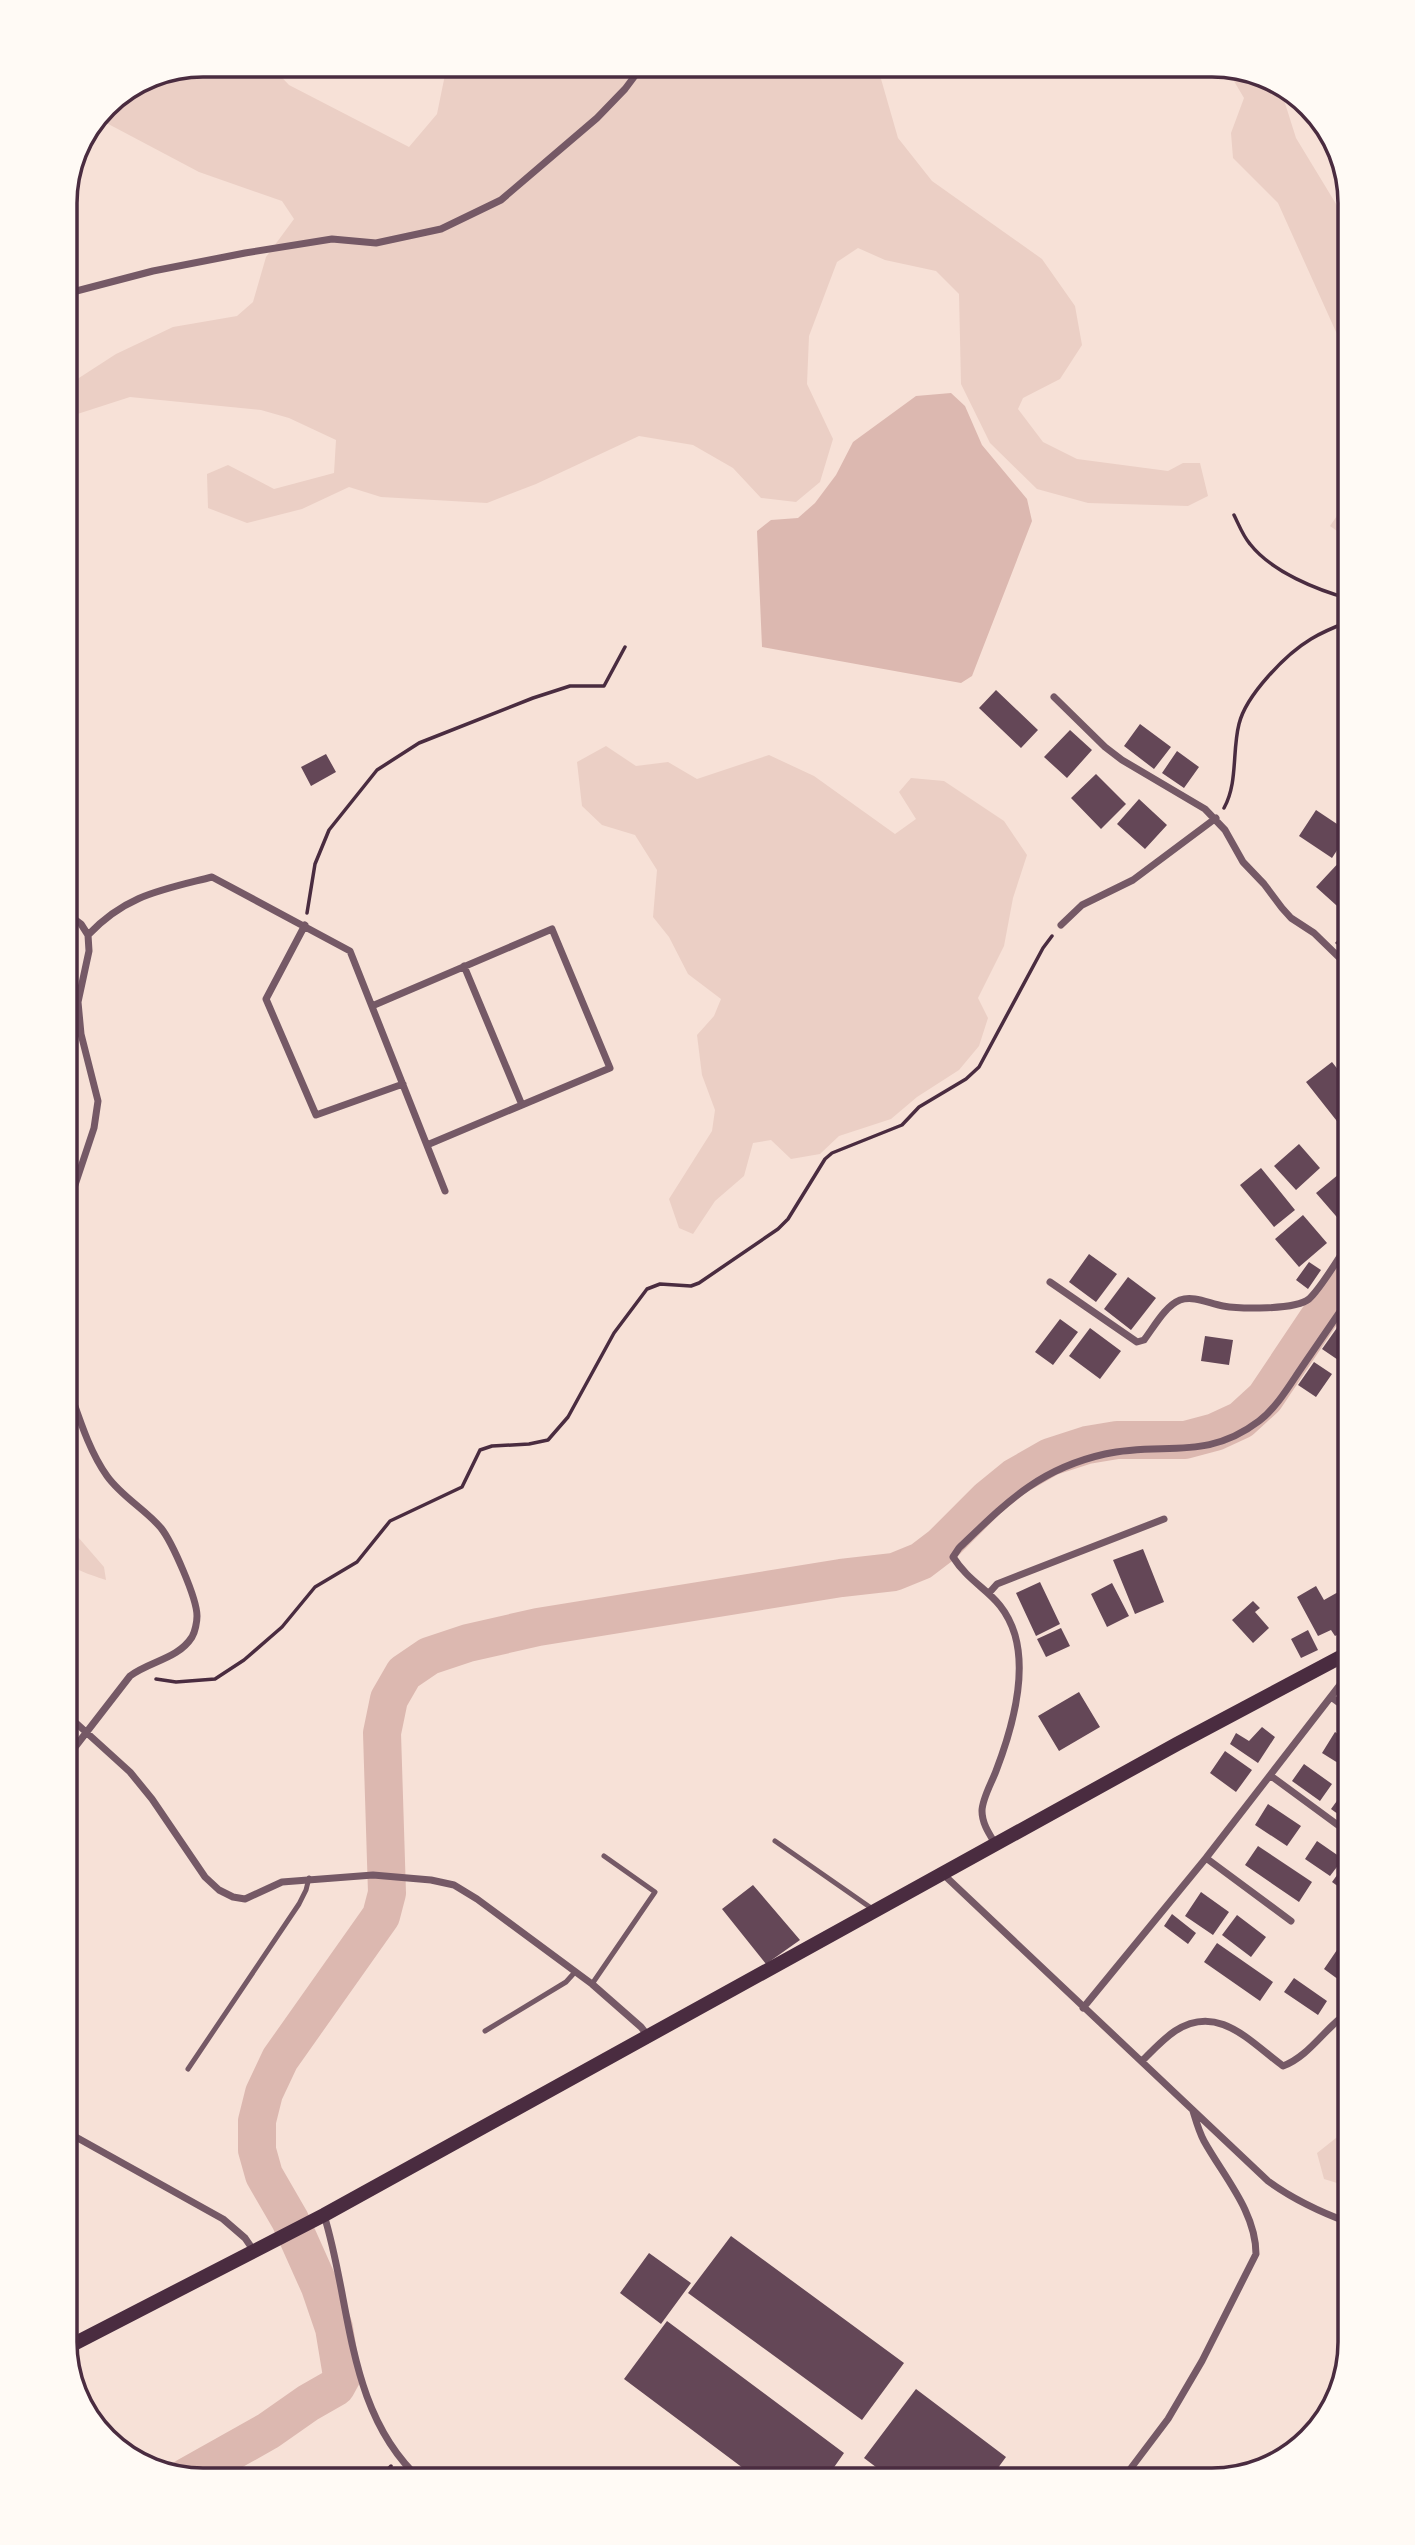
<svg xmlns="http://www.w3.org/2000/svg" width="1415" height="2545" viewBox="0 0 1415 2545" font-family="'Exo 2',sans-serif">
<rect width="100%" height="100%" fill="#f7e1d7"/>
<path fill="#ebcfc5" d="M 203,65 L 270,65 L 289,85 L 409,147 L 437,114 L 447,65 L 877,65 L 898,138 L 932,181 L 1042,259 L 1075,306 L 1082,345 L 1060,379 L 1023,398 L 1018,409 L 1043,442 L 1077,459 L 1168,471 L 1183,463 L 1200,463 L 1208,496 L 1188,506 L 1088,503 L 1037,489 L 990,443 L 961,384 L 959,294 L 936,271 L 885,260 L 858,248 L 837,262 L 809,336 L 807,384 L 833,439 L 820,482 L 796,502 L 761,498 L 733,468 L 693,445 L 639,436 L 536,484 L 487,503 L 381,497 L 349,487 L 302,509 L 247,523 L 208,508 L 207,474 L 228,465 L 274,489 L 334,473 L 336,440 L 289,418 L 261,410 L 130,397 L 65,418 L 65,387 L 116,354 L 173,327 L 237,316 L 253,302 L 266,257 L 294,219 L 282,201 L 199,172 L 97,118 L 106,105 L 151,75 Z
M 1216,65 L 1221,65 L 1295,93 L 1284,100 L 1296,138 L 1350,227 L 1350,363 L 1278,203 L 1233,158 L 1231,133 L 1244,98 L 1228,71 Z
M 1350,497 L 1350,540 L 1330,526 Z
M 606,746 L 636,766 L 668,762 L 697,779 L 769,755 L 814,776 L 895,834 L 916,819 L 899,792 L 911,778 L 944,781 L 1004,821 L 1027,855 L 1013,898 L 1004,946 L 978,998 L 988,1018 L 979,1046 L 959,1070 L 917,1097 L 891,1119 L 839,1136 L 820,1154 L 791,1159 L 771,1140 L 753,1143 L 744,1176 L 715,1201 L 693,1234 L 679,1228 L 669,1199 L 712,1131 L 715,1110 L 702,1075 L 697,1035 L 714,1016 L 721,999 L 688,974 L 669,937 L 653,917 L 657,870 L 635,835 L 602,825 L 582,806 L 577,762 Z
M 65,1522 L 104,1567 L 106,1580 C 63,1566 65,1566 65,1522 Z
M 1350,2127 L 1350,2187 L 1324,2179 L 1317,2153 Z"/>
<path fill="#dcb8b0" d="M 951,393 L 965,406 L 982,445 L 1027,499 L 1032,521 L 972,676 L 961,683 L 762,647 L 757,531 L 771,520 L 798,518 L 815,503 L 836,475 L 853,442 L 916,396 Z"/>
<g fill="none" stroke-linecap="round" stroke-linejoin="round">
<path stroke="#dcb8b0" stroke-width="38" d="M 186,2477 L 268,2431 L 308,2403 L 336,2387 L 342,2376 L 334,2328 L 320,2287 L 290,2220 L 264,2175 L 257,2150 L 257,2121 L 264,2093 L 280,2059 L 381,1916 L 387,1893 L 382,1733 L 389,1699 L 404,1673 L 429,1656 L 468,1643 L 538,1627 L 841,1578 L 894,1572 L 921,1561 L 942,1545 L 988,1499 L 1015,1477 L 1050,1457 L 1087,1445 L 1117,1440 L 1185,1440 L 1215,1432 L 1241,1420 L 1265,1398 L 1350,1271"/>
</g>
<path fill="#644757" d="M 996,690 L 1038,730 L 1021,748 L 979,708 Z
M 1140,724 L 1171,747 L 1154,769 L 1124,746 Z
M 1070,730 L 1092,750 L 1067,778 L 1044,757 Z
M 1177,751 L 1199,767 L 1184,788 L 1162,773 Z
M 326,754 L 336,772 L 311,786 L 301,767 Z
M 1096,774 L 1126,804 L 1101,829 L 1071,798 Z
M 1139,799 L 1167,825 L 1145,849 L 1117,824 Z
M 1316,810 L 1349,832 L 1332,858 L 1299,836 Z
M 1343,858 L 1350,864 L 1350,909 L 1346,914 L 1316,887 Z
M 1350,925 L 1350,956 L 1335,943 Z
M 1332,1062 L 1350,1085 L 1350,1117 L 1340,1125 L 1306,1082 Z
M 1350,1123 L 1350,1146 L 1339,1135 Z
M 1299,1144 L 1320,1168 L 1296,1190 L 1274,1166 Z
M 1261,1168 L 1295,1210 L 1274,1227 L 1240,1185 Z
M 1339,1174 L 1350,1187 L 1350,1215 L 1342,1223 L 1316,1193 Z
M 1303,1215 L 1327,1243 L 1299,1267 L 1275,1239 Z
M 1089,1254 L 1117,1274 L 1096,1302 L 1069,1282 Z
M 1309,1262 L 1321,1270 L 1308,1289 L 1296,1280 Z
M 1128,1277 L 1156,1298 L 1131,1330 L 1104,1309 Z
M 1060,1319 L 1078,1332 L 1053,1365 L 1035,1352 Z
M 1339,1325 L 1350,1332 L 1350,1355 L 1344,1364 L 1322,1349 Z
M 1090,1328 L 1121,1351 L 1100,1379 L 1069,1356 Z
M 1205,1336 L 1233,1340 L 1229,1365 L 1201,1361 Z
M 1314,1362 L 1332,1374 L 1316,1397 L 1298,1385 Z
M 1143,1549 L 1164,1602 L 1135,1614 L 1113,1560 Z
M 1040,1582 L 1060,1624 L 1036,1636 L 1016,1593 Z
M 1112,1583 L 1129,1616 L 1107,1627 L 1091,1594 Z
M 1316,1586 L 1324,1600 L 1347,1587 L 1350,1588 L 1350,1628 L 1335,1636 L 1331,1630 L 1318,1636 L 1297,1597 Z
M 1253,1601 L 1260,1608 L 1255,1612 L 1269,1628 L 1253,1643 L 1232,1620 Z
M 1061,1628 L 1070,1646 L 1046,1657 L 1037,1639 Z
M 1308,1630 L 1318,1650 L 1301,1658 L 1291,1639 Z
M 1079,1692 L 1100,1727 L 1059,1751 L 1038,1716 Z
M 1262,1727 L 1275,1737 L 1258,1763 L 1230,1744 L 1236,1733 L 1249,1741 Z
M 1335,1732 L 1350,1742 L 1350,1760 L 1346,1768 L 1322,1753 Z
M 1225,1751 L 1252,1770 L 1236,1792 L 1210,1773 Z
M 1304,1764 L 1332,1784 L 1320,1801 L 1292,1781 Z
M 1350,1783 L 1350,1823 L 1331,1809 Z
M 1268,1804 L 1301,1826 L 1287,1846 L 1255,1825 Z
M 1317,1841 L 1343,1859 L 1330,1876 L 1305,1859 Z
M 1258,1846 L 1312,1882 L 1299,1902 L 1245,1865 Z
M 1348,1860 L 1350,1862 L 1350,1895 L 1332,1882 Z
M 753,1885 L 800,1940 L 766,1964 L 722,1909 Z
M 1201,1892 L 1229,1912 L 1213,1935 L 1185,1916 Z
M 1172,1914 L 1196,1933 L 1188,1944 L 1164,1926 Z
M 1237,1915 L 1266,1937 L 1251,1957 L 1222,1935 Z
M 1217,1943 L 1273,1982 L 1260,2001 L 1204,1962 Z
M 1339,1947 L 1350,1955 L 1350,1988 L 1324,1969 Z
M 1294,1978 L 1327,2001 L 1318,2015 L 1284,1992 Z
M 731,2236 L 904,2363 L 862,2420 L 688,2293 Z
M 649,2253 L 691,2283 L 661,2324 L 620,2293 Z
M 667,2321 L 844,2453 L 830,2473 L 839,2480 L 759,2480 L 624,2379 Z
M 916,2389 L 1006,2457 L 989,2480 L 893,2480 L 864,2458 Z"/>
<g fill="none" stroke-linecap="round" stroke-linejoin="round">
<path stroke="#4a2c40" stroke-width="3.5" d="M 1234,515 C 1239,525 1243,536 1250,544 C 1272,572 1317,590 1350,599
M 1224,808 C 1238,783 1232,751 1239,724 C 1246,695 1286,654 1311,639 C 1324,631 1337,626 1350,621
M 307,913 L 315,864 L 329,830 L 377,770 L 419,743 L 533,698 L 570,686 L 604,686 L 625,647
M 156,1679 L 176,1682 L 215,1679 L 244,1660 L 282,1627 L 315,1587 L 357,1562 L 390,1521 L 462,1487 L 480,1450 L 492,1446 L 529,1444 L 548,1440 L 568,1417 L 614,1333 L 647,1289 L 660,1284 L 691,1286 L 699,1283 L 778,1229 L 788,1219 L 825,1159 L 832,1153 L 902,1125 L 919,1107 L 966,1079 L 979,1067 L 1043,948 L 1052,936
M 377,2480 L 391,2466"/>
<path stroke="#755966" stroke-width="5" d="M 775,1841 L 874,1910
M 592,1984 L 655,1892 L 604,1856
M 485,2031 L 566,1982 L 575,1972
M 188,2069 L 299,1904 L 306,1890 L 309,1878"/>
<path stroke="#755966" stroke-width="7" d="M 65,294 L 153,271 L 245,253 L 332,239 L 376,243 L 441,229 L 501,200 L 597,118 L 625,89 L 643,65
M 1054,697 L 1105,747 L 1122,760 L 1205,809 L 1225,830 L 1243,862 L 1264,884 L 1282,908 L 1291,918 L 1314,933 L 1350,968
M 305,925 L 266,999 L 316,1115 L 403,1084
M 1061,925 L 1082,905 L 1133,880 L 1216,818
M 88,935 C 126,895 161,890 212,877 L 350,951 L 445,1191
M 464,966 L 522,1105
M 372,1006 L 552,929 L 610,1068 L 427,1145
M 65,1215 L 94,1128 L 98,1101 L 81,1034 L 78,1002 L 89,951 L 88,935 L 81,924 L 65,912
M 1050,1282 L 1137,1342 L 1144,1340 C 1154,1327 1165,1306 1180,1300 C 1194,1295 1210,1304 1223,1306 C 1240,1309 1296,1310 1309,1299 C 1322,1287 1339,1257 1350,1241
M 989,1593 L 997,1584 L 1164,1519
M 1331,1697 L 1350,1711
M 65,1713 L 130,1772 L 152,1799 L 205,1877 L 219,1890 L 233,1897 L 245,1899 L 282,1882 L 373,1875 L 431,1880 L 454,1885 L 477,1899 L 592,1984 L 641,2027 L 649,2037
M 65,1760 L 130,1676 C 150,1661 178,1659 192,1637 C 195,1632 197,1622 197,1616 C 197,1598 172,1542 161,1528 C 145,1509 122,1497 107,1476 C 87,1448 77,1410 65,1378
M 1271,1776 L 1350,1834
M 996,1845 C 990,1835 982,1824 982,1811 C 982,1799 992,1782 996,1771 C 1011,1732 1027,1677 1015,1635 C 1002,1592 974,1590 953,1557 L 959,1548 C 1006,1503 1038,1469 1105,1454 C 1163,1441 1205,1462 1259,1421 C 1277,1407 1289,1386 1302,1367 C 1318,1344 1334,1320 1350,1297
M 1206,1858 L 1291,1921
M 943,1874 L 1268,2181 C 1294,2200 1320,2212 1350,2223
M 1083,2008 L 1206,1858 L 1350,1672
M 1142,2061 C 1152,2051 1163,2039 1175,2031 C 1218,2003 1249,2041 1283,2066 C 1310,2056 1326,2026 1350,2011
M 65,2131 L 223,2219 L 245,2238 L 254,2251
M 324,2215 C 352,2305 346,2412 421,2480
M 1122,2480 L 1168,2419 L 1202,2361 L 1256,2254 C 1256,2212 1224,2177 1204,2141 C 1199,2132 1196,2121 1193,2111"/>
<path stroke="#4a2c40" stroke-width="14" d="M 66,2348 L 324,2215 L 1177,1744 L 1350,1652"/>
</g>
<path d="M0 0H1415V2545H0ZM203 77H1212A126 126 0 0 1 1338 203V2342A126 126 0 0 1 1212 2468H203A126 126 0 0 1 77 2342V203A126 126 0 0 1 203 77Z" fill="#fffaf5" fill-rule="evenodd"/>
<path fill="none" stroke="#4a2c40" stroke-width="3.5" d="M203 77H1212A126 126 0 0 1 1338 203V2342A126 126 0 0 1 1212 2468H203A126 126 0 0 1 77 2342V203A126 126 0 0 1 203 77Z"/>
</svg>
